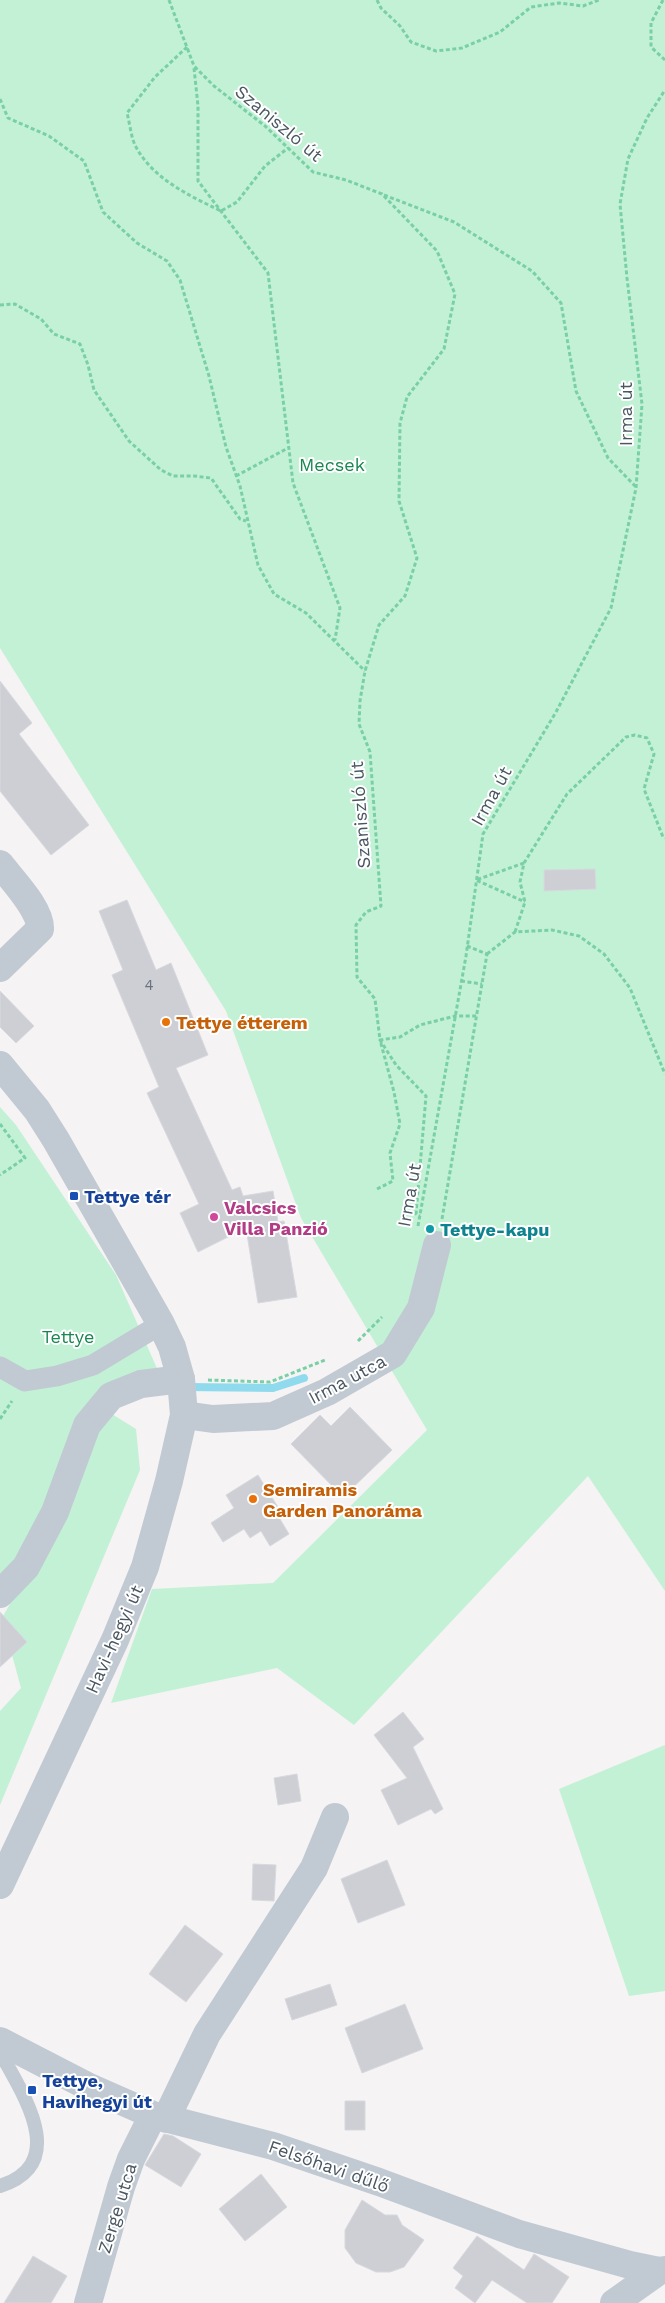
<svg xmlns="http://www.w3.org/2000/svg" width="665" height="2303" viewBox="0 0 665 2303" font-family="'Work Sans',sans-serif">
<rect width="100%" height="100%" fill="#f5f3f3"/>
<path fill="#c3f1d5" d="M 0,0 L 665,0 L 665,1591 L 588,1476 L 354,1725 L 277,1668 L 111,1703 L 152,1589 L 273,1583 L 427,1430 L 301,1218 L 226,1011 L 0,648 Z
M 0,1107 L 16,1125 L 116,1275 L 159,1373 L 89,1402 L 23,1554 L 0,1578 Z
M 107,1411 L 136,1429 L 140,1470 L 0,1805 L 0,1711 L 21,1688 L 2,1618 L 80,1480 Z
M 665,1745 L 665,1991 L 629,1996 L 559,1789 Z"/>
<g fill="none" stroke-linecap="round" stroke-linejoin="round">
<path stroke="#90daee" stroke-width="8" d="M 185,1387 L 273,1388 L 304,1378"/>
</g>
<path fill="#cdcfd5" stroke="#d7d9de" d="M 0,681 L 32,723 L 19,734 L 89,825 L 51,855 L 0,791 Z
M 595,869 L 596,889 L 544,891 L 544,870 Z
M 127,900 L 156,970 L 171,963 L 208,1055 L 176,1068 L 232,1190 L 240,1187 L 243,1196 L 273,1191 L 278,1222 L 284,1221 L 297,1297 L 258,1303 L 246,1228 L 198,1252 L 180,1213 L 199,1204 L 147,1093 L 159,1087 L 112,975 L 123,970 L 99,911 Z
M 0,991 L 34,1026 L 16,1043 L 0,1027 Z
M 350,1407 L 392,1450 L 343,1497 L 291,1444 L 320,1415 L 331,1426 Z
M 258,1475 L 281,1512 L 277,1514 L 289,1534 L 270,1546 L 261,1531 L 250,1538 L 244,1529 L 223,1542 L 211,1523 L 234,1508 L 226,1495 Z
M 0,1612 L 27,1642 L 0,1667 Z
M 403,1712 L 424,1739 L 413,1747 L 443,1809 L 435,1814 L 431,1809 L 398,1825 L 381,1790 L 407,1778 L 374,1735 Z
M 297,1774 L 301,1801 L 278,1805 L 274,1778 Z
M 387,1860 L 405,1905 L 358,1923 L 341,1879 Z
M 253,1864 L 276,1865 L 274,1901 L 252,1900 Z
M 185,1925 L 223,1954 L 186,2002 L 149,1974 Z
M 330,1984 L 337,2005 L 292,2020 L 285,1999 Z
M 405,2004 L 423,2049 L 362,2073 L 345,2028 Z
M 345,2101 L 365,2101 L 365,2130 L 345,2130 Z
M 164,2134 L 173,2136 L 201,2154 L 181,2187 L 145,2165 Z
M 261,2174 L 287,2207 L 245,2241 L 219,2209 Z
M 362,2200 L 385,2215 L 397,2215 L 402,2225 L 424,2240 L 404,2267 L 390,2272 L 376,2272 L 356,2263 L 345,2248 L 345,2230 Z
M 477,2236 L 524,2270 L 534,2254 L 569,2277 L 552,2303 L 527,2303 L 492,2280 L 475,2303 L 455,2288 L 463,2276 L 453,2268 Z
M 33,2256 L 67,2276 L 51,2303 L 4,2303 Z"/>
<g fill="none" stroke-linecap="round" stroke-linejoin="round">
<path stroke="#7ad0a6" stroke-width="3" stroke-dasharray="4 2.5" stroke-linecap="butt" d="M 169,0 L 194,66 L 214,86 L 265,126 L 313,172 L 346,180 L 382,194 L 437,251 L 455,294 L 444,349 L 407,397 L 400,423 L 399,501 L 417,558 L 405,596 L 379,625 L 365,671 L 360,701 L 359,724 L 370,752 L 381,906 L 366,912 L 356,925 L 357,977 L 375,999 L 380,1040 L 396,1065 L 426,1096 L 416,1214 L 420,1216
M 377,0 L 381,8 L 400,26 L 411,42 L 436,51 L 462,48 L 500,32 L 531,7 L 559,3 L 583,6 L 599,0
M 663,0 L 651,23 L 651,47 L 665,60
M 187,47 L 155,77 L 127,113 C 130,124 131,138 136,147 C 153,179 190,196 221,211 L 237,202 L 265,166 L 288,148
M 194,68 L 198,106 L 198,181 L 268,273 L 293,483 L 340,608 L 335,640
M 0,99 L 8,118 L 49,136 L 84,161 L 103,212 L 137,243 L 167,261 L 180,280 L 209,376 L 226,447 L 240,486 L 258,565 L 274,594 L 306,613 L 365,671
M 384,195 L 454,222 L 532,271 L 561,303 L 576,391 L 608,458 L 636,487
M 0,305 L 15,304 L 41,319 L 54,334 L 80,344 L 88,365 L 94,390 L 129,441 L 161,470 L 173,476 L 194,476 L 211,478 L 240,519 L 246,521
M 236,476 L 288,448
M 524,863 L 476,880 L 525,902
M 515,932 L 525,902 L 520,882 L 524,863 L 567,794 L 626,737 L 635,735 L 647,738 L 654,754 L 644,789 L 663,837 L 665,838
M 467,946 L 487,954
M 487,954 L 515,932 L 552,930 L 579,936 L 604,954 L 630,988 L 665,1074
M 461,981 L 482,984
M 0,1124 L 25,1158 L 0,1175
M 377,1189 L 393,1181 L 390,1153 L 400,1124 L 394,1092 L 380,1040 L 400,1037 L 420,1025 L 455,1016 L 477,1016
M 442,1219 L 487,954
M 418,1226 L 466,956 L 483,834 L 556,712 L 611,608 L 636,488 L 642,404 L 627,278 L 620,204 L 628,159 L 647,118 L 665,90
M 358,1341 L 382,1317
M 208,1380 L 270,1382 L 325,1360
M 0,1419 L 12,1401"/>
<path stroke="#c1cad2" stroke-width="14" d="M 0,2052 C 22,2093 71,2163 0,2186"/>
<path stroke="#c1cad2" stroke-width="21" d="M 0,1367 L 25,1381 L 57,1376 L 93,1365 L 161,1324"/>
<path stroke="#c1cad2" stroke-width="28" d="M 0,864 C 12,880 41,909 40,929 L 0,968
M 184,1415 L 213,1419 L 273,1416 L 327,1392 L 393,1354 L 421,1308 L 437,1245
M 0,1594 L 26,1567 L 55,1512 L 87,1425 L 111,1396 L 141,1384 L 181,1379
M 0,2041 L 87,2086 L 153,2115 L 273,2146 L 379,2182 L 519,2234 L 630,2265 L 659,2271 L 665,2270
M 166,2119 L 207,2034 L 314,1868 L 335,1817
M 88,2303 L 121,2187 L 131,2159 L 153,2115
M 614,2303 L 659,2271"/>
<path stroke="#c1cad2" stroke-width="28" d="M 0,1065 L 37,1110 L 56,1140 L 161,1324 L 172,1347 L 181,1379 L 184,1415 L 169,1481 L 145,1567 L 115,1640 L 0,1885"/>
</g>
<g fill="#e8710a" stroke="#fff" stroke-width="2">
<circle cx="166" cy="1022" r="5"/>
<circle cx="253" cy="1499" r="5"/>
</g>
<g fill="#1a4fb4" stroke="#fff" stroke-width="2">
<rect x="69" y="1191" width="10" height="10" rx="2.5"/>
<rect x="27" y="2085" width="10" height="10" rx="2.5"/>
</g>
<circle fill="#d1479c" stroke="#fff" stroke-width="2" cx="214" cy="1217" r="5"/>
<circle fill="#0f9aa8" stroke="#fff" stroke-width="2" cx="430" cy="1229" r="5"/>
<g text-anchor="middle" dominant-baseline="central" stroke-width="4" stroke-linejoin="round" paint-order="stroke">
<g font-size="15" fill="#6b747e">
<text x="149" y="985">4</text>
</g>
<g font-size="18" fill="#4a5661" stroke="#fff">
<text transform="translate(279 123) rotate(40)">Szaniszló út</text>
<text transform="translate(625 414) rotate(-90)">Irma út</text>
<text transform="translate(491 796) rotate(-61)">Irma út</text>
<text transform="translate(360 815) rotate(-94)">Szaniszló út</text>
<text transform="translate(409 1195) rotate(-80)">Irma út</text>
<text transform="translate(347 1379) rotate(-28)">Irma utca</text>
<text transform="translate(114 1639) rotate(-66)">Havi-hegyi út</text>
<text transform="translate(329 2166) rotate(19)">Felsőhavi dűlő</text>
<text transform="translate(117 2208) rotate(-73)">Zerge utca</text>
</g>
<g font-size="18" fill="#17864f" stroke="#fff">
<text x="332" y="464">Mecsek</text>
<text x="68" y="1336">Tettye</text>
</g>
<g font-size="18" font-weight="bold" fill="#c56008" stroke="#fff" text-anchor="start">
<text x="176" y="1022">Tettye étterem</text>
<text x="263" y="1489">Semiramis<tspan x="263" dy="21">Garden Panoráma</tspan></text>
</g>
<g font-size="18" font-weight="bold" fill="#164399" stroke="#fff" text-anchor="start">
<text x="84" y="1196">Tettye tér</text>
<text x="42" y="2080">Tettye,<tspan x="42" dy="21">Havihegyi út</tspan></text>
</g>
<g font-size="18" font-weight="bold" fill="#b23c85" stroke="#fff" text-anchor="start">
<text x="224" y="1207">Valcsics<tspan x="224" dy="21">Villa Panzió</tspan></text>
</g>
<g font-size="18" font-weight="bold" fill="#0d838f" stroke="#fff" text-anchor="start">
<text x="440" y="1229">Tettye-kapu</text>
</g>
</g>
</svg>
